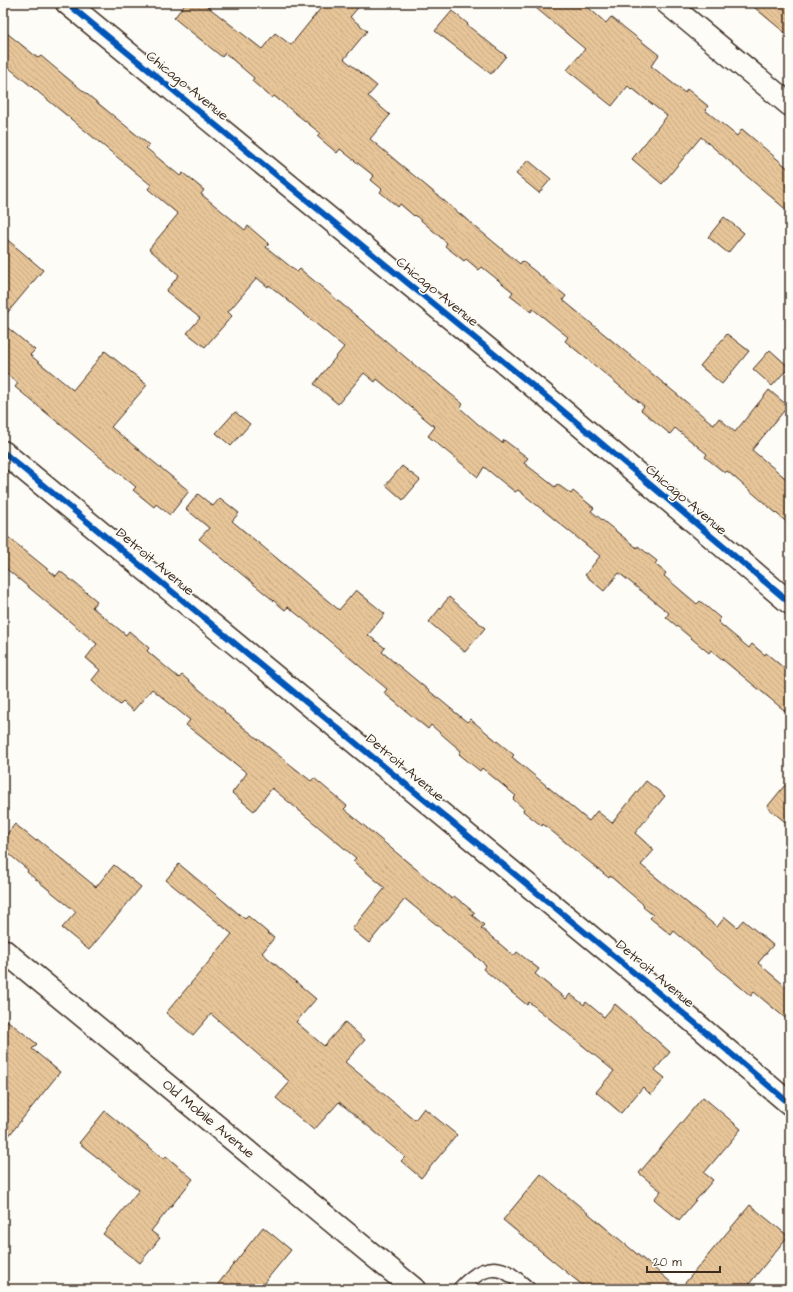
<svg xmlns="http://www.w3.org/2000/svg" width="793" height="1292" viewBox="0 0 793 1292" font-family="'Architects Daughter',sans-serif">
<defs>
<pattern id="building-back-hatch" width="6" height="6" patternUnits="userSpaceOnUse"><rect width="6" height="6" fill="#e7c599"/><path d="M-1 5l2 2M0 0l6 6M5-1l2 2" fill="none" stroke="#c7a983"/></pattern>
</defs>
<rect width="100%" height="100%" fill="#fdfcf7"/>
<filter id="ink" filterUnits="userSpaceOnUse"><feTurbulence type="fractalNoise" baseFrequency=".025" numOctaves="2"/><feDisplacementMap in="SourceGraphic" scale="8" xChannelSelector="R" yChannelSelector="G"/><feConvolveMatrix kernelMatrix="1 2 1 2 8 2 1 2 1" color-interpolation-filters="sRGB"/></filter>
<g filter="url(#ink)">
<path fill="url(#building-back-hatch)" stroke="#3b2a1e" d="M 186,3 L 203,3 L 262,49 L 275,33 L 291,45 L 325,3 L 362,3 L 350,17 L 367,31 L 344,59 L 377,86 L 368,96 L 390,115 L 370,139 L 520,264 L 522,261 L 566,296 L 563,300 L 714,425 L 719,418 L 735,432 L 769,390 L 788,406 L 752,450 L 790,482 L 790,525 L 727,471 L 725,473 L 705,457 L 707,454 L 675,428 L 670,434 L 641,410 L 644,406 L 565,341 L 568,337 L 533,309 L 531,312 L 510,296 L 513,292 L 482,267 L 479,270 L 466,259 L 464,261 L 445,246 L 447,243 L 415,215 L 414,216 L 400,204 L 398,207 L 380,192 L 382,189 L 371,180 L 374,176 L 340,149 L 337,153 L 317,136 L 320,133 L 274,96 L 272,98 L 252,81 L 254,78 L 225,53 L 222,57 L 174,18 Z
M 530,3 L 583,3 L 606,23 L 611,17 L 659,55 L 651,66 L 685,93 L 687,89 L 708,106 L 705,110 L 737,136 L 742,129 L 790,170 L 790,213 L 701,137 L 662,184 L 632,159 L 667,116 L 633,89 L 632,90 L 628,86 L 612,106 L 567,70 L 585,49 Z
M 749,3 L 790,3 L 790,37 Z
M 452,11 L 468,24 L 467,25 L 506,56 L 491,74 L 435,31 Z
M 3,30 L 38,58 L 41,56 L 60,72 L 149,145 L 146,148 L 180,176 L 183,173 L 204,190 L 201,194 L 245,230 L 248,226 L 269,244 L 266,247 L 297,272 L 300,269 L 423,372 L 424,372 L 463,404 L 460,408 L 479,425 L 502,443 L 504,440 L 528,458 L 524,463 L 555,487 L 557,484 L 571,494 L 573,491 L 594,508 L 591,511 L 637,548 L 638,546 L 657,561 L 655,564 L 666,573 L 664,576 L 697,604 L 700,601 L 720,618 L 718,622 L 749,648 L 752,644 L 765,655 L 766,653 L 790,673 L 790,715 L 711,650 L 709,653 L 666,617 L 669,613 L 619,573 L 604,591 L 585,575 L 600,556 L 518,490 L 515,492 L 484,467 L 478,477 L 428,436 L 435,427 L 377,379 L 375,382 L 364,373 L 338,404 L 314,384 L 344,347 L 269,285 L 268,287 L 257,278 L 228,312 L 232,316 L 205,347 L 187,333 L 200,318 L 166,291 L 179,275 L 149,249 L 178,214 L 148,189 L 151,185 L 3,63 Z
M 528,160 L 551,179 L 539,193 L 516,174 Z
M 724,217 L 744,233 L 728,253 L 708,237 Z
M 3,236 L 43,270 L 3,318 Z
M 3,324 L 35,350 L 30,355 L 73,390 L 105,351 L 147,385 L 111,427 L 189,491 L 170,515 L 156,504 L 154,507 L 133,490 L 136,487 L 15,387 L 18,383 L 3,371 Z
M 727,334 L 749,351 L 722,384 L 700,366 Z
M 770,350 L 789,367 L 772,386 L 753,369 Z
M 235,412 L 250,424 L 231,446 L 216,433 Z
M 402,466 L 420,480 L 403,500 L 386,485 Z
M 198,494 L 213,506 L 220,498 L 239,513 L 232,521 L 339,610 L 356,590 L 385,614 L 368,635 L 385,648 L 382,652 L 467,722 L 470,719 L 514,755 L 512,757 L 589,821 L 597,811 L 612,823 L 646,781 L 665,796 L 635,833 L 654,850 L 641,865 L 717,927 L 725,917 L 737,927 L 743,920 L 773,945 L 758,963 L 790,990 L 790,1022 L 754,992 L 751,996 L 674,931 L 671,935 L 650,918 L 653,915 L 643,907 L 644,905 L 610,876 L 609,878 L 543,824 L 542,826 L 523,811 L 524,809 L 513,799 L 516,796 L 482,768 L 480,771 L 459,754 L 461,751 L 431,725 L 428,729 L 384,693 L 387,689 L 302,618 L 288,607 L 285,610 L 199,539 L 209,528 L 186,509 Z
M 3,533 L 56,576 L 60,571 L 97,601 L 92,607 L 126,635 L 129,631 L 149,648 L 147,651 L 179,678 L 182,675 L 225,711 L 224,712 L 311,781 L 314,778 L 347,806 L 344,809 L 452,899 L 454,896 L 475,913 L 472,915 L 484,925 L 481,928 L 514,956 L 517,952 L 539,969 L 535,974 L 566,999 L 570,994 L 584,1005 L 586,1002 L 604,1017 L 615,1004 L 636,1022 L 670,1052 L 655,1070 L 665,1078 L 651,1095 L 643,1087 L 621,1113 L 596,1092 L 614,1071 L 529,1002 L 527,1005 L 483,969 L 486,965 L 405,899 L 369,943 L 352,929 L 385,888 L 353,861 L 356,858 L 272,788 L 254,811 L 232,793 L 247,773 L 186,725 L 190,720 L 152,689 L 133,711 L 123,702 L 120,705 L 92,680 L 100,670 L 86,658 L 97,644 L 3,566 Z
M 449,597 L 485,628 L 465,652 L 429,622 Z
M 790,779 L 790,826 L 767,807 Z
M 15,824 L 36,841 L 37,839 L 96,887 L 114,865 L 141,887 L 89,950 L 62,928 L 76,912 L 27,872 L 28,870 L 3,849 L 3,839 Z
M 179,864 L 245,919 L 248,916 L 274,938 L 262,953 L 316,999 L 296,1022 L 324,1046 L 345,1022 L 365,1040 L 345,1062 L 415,1120 L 424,1108 L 457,1135 L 421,1178 L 401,1161 L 405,1157 L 339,1102 L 314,1130 L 276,1098 L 290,1082 L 211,1014 L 193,1035 L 166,1013 L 232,934 L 166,880 Z
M 3,1017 L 37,1044 L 32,1049 L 60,1072 L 3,1143 Z
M 703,1097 L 741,1129 L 704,1173 L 713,1180 L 679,1220 L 654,1199 L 661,1191 L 639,1173 Z
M 105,1111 L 164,1159 L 166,1156 L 193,1179 L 151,1231 L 160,1238 L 140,1263 L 103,1234 L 139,1190 L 79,1143 Z
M 541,1174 L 679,1289 L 587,1289 L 503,1220 Z
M 750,1205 L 788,1236 L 745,1289 L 680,1289 Z
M 263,1227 L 291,1250 L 259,1289 L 214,1289 Z"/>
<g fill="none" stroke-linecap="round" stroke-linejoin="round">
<g stroke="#3b2a1e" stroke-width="17">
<path id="service" d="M 460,1289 C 474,1274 491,1261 511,1275 C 517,1279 522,1284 528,1289"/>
</g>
<g stroke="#3b2a1e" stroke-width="25">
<path id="minor" d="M 67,3 L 555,404 L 790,603
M 667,3 L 790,105
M 3,452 L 695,1023 L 790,1104"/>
</g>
<g stroke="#3b2a1e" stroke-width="25">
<g id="secondary">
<path id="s1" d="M 3,950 L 414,1289"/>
</g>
</g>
<use href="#service" stroke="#fdfcf7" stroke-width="14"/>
<use href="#minor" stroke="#fdfcf7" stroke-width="22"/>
<use href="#secondary" stroke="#fdfcf7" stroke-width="22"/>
<g stroke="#fdfcf7" stroke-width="8">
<path id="cycleway" d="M 67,3 L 555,404 L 790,603
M 3,452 L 695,1023 L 790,1104"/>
</g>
<use href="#cycleway" stroke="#0057b8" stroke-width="6"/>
</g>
</g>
<g text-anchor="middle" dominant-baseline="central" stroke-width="3" stroke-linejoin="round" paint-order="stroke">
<g font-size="14" fill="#3b2a1e" stroke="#fdfcf7">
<text transform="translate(187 86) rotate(39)">Chicago Avenue</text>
<text transform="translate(437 292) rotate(39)">Chicago Avenue</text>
<text transform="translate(686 500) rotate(40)">Chicago Avenue</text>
<text transform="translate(155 562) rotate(40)">Detroit Avenue</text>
<text transform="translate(405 768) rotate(40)">Detroit Avenue</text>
<text transform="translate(655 974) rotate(40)">Detroit Avenue</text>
<text stroke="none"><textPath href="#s1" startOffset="266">Old Mobile Avenue</textPath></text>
</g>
</g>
<rect width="793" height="1292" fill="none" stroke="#fdfcf7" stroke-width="16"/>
<rect x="8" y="8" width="777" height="1276" fill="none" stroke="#3b2a1e" stroke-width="1.5" filter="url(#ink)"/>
<path d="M647 1266v6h73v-6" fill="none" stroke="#3b2a1e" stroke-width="2"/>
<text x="653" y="1266" font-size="12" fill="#3b2a1e" stroke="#fdfcf7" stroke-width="3" paint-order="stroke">20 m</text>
</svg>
